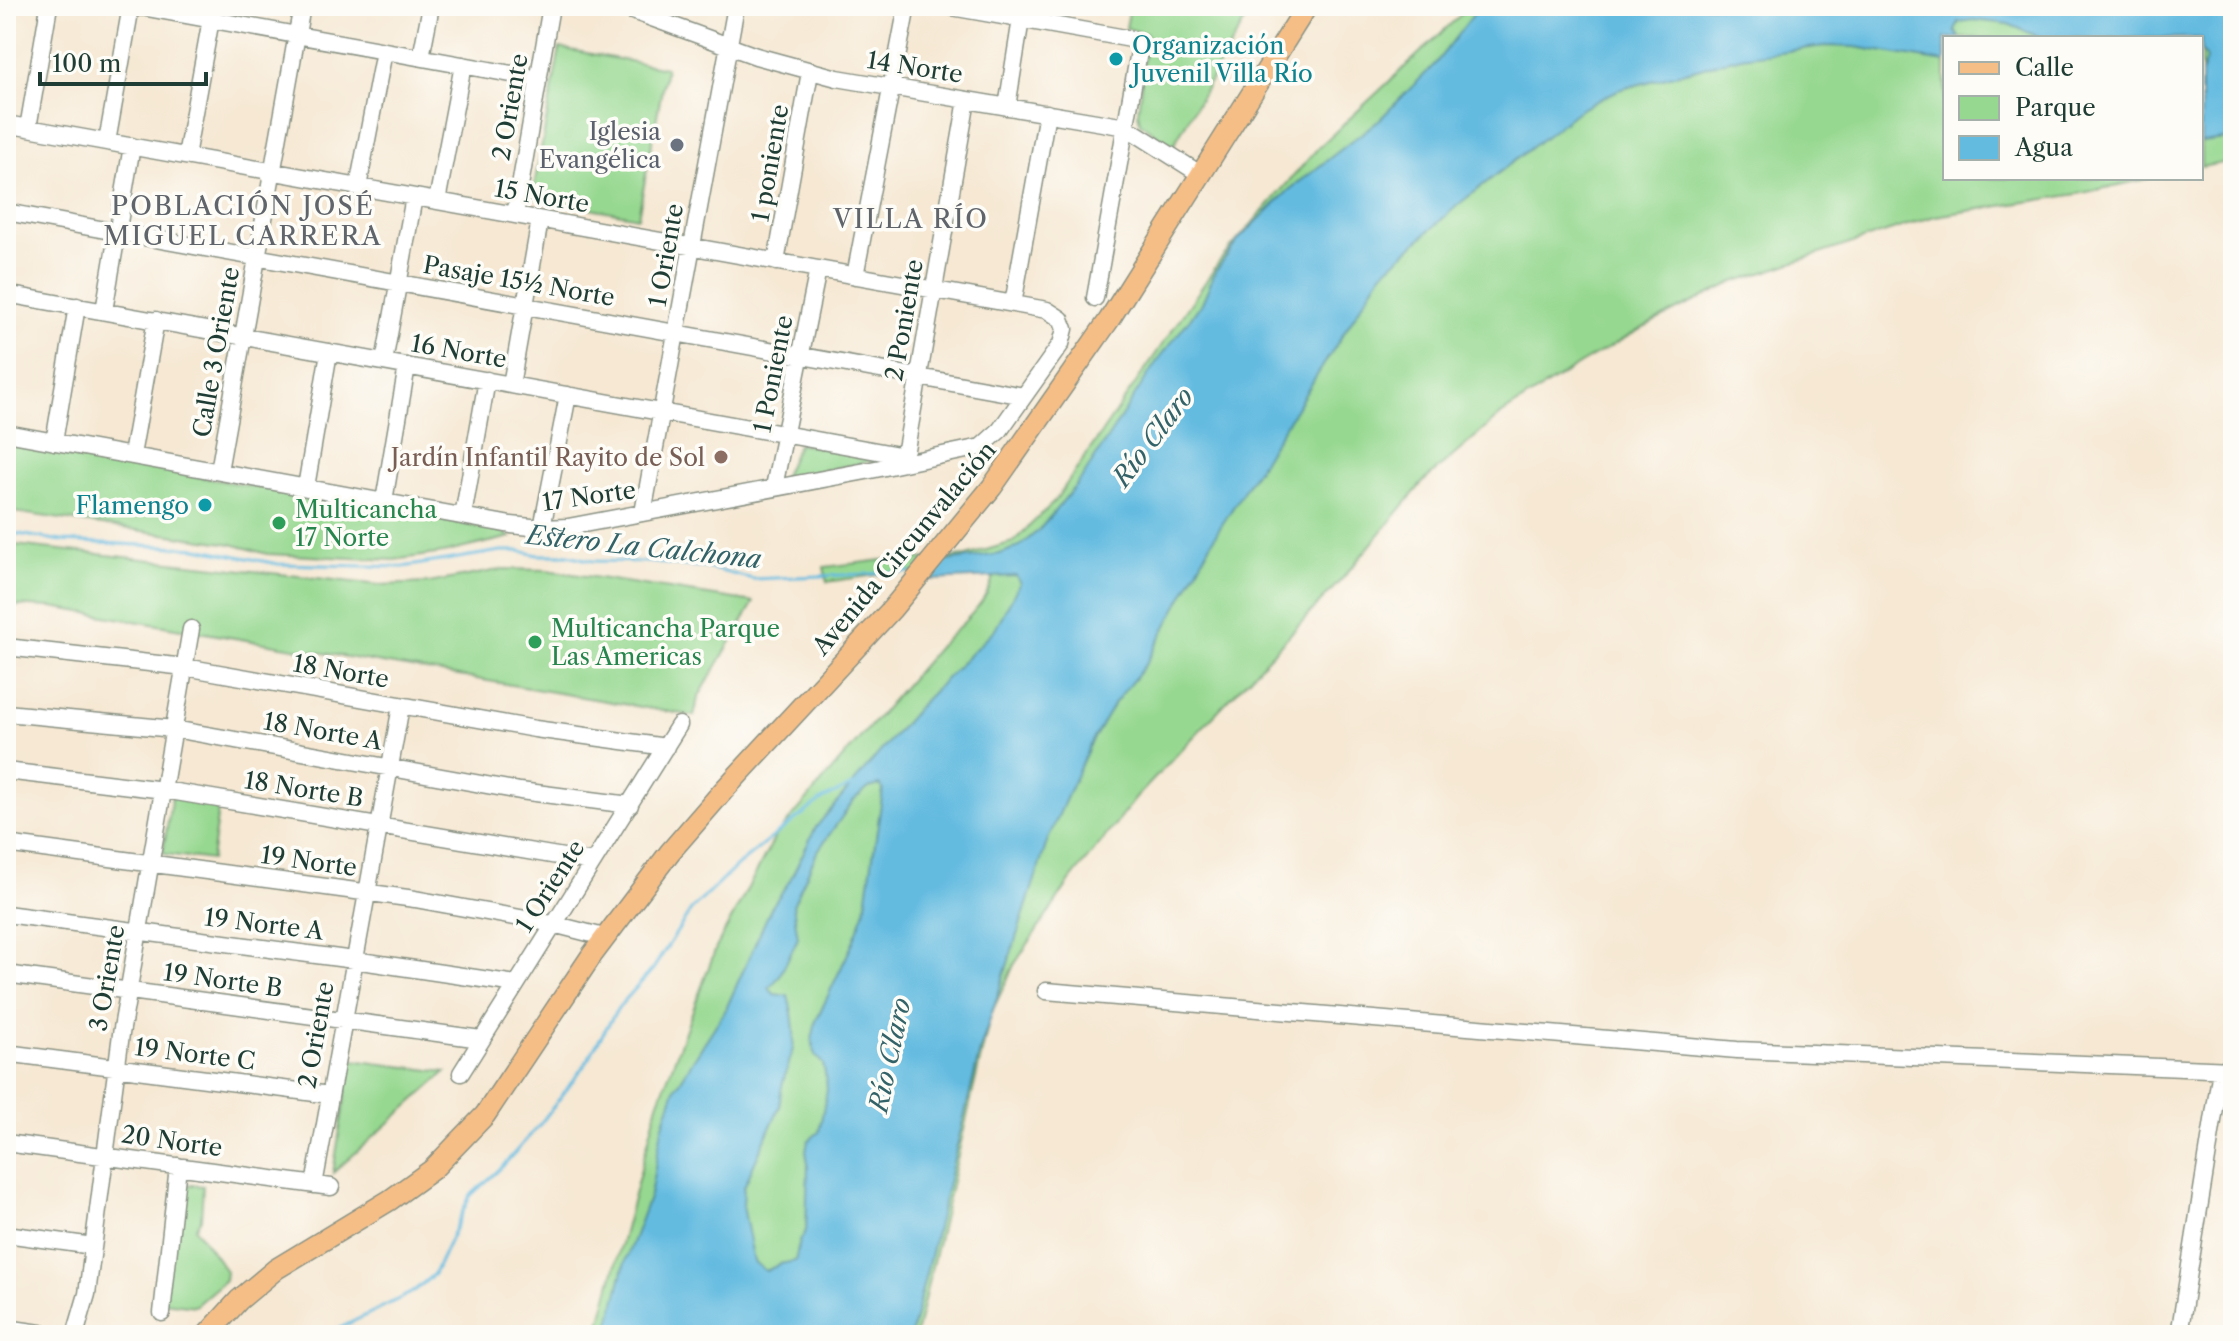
<svg xmlns="http://www.w3.org/2000/svg" width="2239" height="1341" viewBox="0 0 2239 1341" font-family="'Libre Caslon Text',serif">
<rect width="100%" height="100%" fill="#fdfcf7"/>
<filter id="ink" filterUnits="userSpaceOnUse"><feTurbulence type="fractalNoise" baseFrequency=".0125" numOctaves="2"/><feDisplacementMap in="SourceGraphic" scale="16" xChannelSelector="R" yChannelSelector="G"/><feConvolveMatrix kernelMatrix="1 2 1 2 8 2 1 2 1" color-interpolation-filters="sRGB"/></filter>
<filter id="wash" filterUnits="userSpaceOnUse"><feTurbulence type="fractalNoise" baseFrequency=".006" numOctaves="4" result="noise"/><feDisplacementMap in="SourceGraphic" scale="32" xChannelSelector="R" yChannelSelector="G"/><feGaussianBlur stdDeviation="1.8" result="paint"/><feColorMatrix in="noise" values="0 0 0 0 0 0 0 0 0 0 0 0 0 0 0 0 0 1.4 0 .05"/><feComposite in="paint" operator="in"/></filter>
<g filter="url(#wash)">
<rect width="100%" height="100%" fill="#f6e8d3"/>
<path fill="#96d890" stroke="#5a8a62" stroke-width="2" d="M 1130,6 L 1216,6 L 1246,19 L 1173,146 L 1140,123 L 1138,112 L 1147,34 L 1126,28 Z
M 1470,6 L 2233,6 L 2233,161 L 2201,167 L 2201,38 L 1945,38 L 1945,178 L 2151,178 L 2078,194 L 1935,216 L 1734,282 L 1655,321 L 1580,364 L 1502,414 L 1424,481 L 1342,579 L 1137,797 L 1070,881 L 1014,965 L 991,1014 L 916,1335 L 597,1335 L 658,1104 L 716,948 L 775,837 L 939,646 C 959,627 987,604 993,577 L 897,572 L 827,582 L 824,567 L 900,558 L 931,559 L 966,556 L 1013,542 L 1054,502 L 1221,259 L 1318,148 Z
M 560,48 L 666,68 L 638,217 L 532,197 Z
M 6,442 L 501,531 L 511,537 L 443,553 L 394,560 L 267,554 L 232,544 L 6,511 Z
M 798,444 L 888,458 L 783,478 Z
M 6,544 L 380,585 L 429,583 L 504,569 L 547,570 L 754,602 L 698,698 L 694,716 L 52,607 L 6,605 Z
M 172,796 L 219,803 L 211,860 L 165,854 L 163,852 Z
M 351,1060 L 446,1072 L 333,1173 Z
M 181,1184 L 203,1186 L 201,1219 L 195,1228 L 226,1271 L 225,1280 L 195,1306 L 163,1302 Z"/>
<path fill="#63bbe0" stroke="#417c8a" stroke-width="2" fill-rule="evenodd" d="M 1480,6 L 2233,6 L 2233,138 L 2201,142 L 2201,74 L 2206,59 L 2201,51 L 2201,38 L 2042,38 L 2008,24 L 1974,20 L 1959,22 L 1955,31 L 1960,38 L 1945,38 L 1945,62 L 1855,47 L 1825,46 L 1741,57 L 1618,90 L 1579,110 L 1459,204 L 1382,273 L 1218,531 L 1146,664 L 1113,705 L 1089,747 L 1048,839 L 981,1047 L 911,1335 L 607,1335 L 625,1262 L 650,1195 L 662,1128 L 675,1089 L 726,1009 L 771,908 L 790,880 L 816,827 L 920,705 L 995,629 L 1020,583 L 1016,576 L 932,580 L 945,561 L 1000,554 L 1020,546 L 1040,529 L 1082,478 L 1155,364 L 1202,303 L 1215,272 L 1240,238 L 1289,190 L 1380,119 L 1435,64 ZM 880,785 L 883,790 L 865,910 L 851,947 L 816,1021 L 812,1040 L 815,1055 L 823,1064 L 826,1078 L 827,1090 L 819,1132 L 808,1141 L 806,1151 L 808,1164 L 806,1231 L 800,1241 L 795,1261 L 780,1264 L 766,1271 L 754,1262 L 743,1206 L 744,1187 L 780,1106 C 779,1085 789,1068 793,1048 C 796,1032 792,1011 788,996 L 774,994 L 769,988 L 779,977 L 798,938 L 793,905 L 817,852 L 854,800 L 869,788 Z"/>
<g fill="none" stroke-linecap="round" stroke-linejoin="round">
<path stroke="#63bbe0" stroke-width="3" d="M 6,532 L 62,541 L 197,548 L 278,564 L 403,567 L 501,551 L 520,551 L 538,555 L 568,555 L 593,561 L 648,562 L 708,568 L 753,579 L 910,572
M 331,1335 L 340,1328 L 413,1292 L 434,1274 L 470,1196 L 502,1167 L 541,1123 L 584,1066 L 618,1008 L 653,969 L 691,910 L 739,864 L 779,832 L 823,799 L 854,785"/>
</g>
</g>
<g filter="url(#ink)">
<g fill="none" stroke-linecap="round" stroke-linejoin="round">
<g stroke="#8a9284" stroke-width="19">
<path id="minor" d="M 136,6 L 539,79
M 619,6 L 756,56 L 837,78 L 1126,127 L 1200,174
M 946,6 L 1131,39 L 1140,46 L 1095,298
M 421,57 L 431,6
M 1007,107 L 1021,19
M 6,124 L 1047,310 L 1061,319 L 1065,329 L 1061,344 L 1000,430 L 981,447 L 866,471 L 568,527 L 542,528 L 511,525 L 6,433
M 28,128 L 49,6
M 107,142 L 131,6
M 186,156 L 211,19
M 358,187 L 384,51
M 437,201 L 463,65
M 6,212 L 1024,396
M 515,215 L 551,6
M 776,262 L 810,72
M 855,276 L 907,6
M 6,294 L 899,455 L 906,449 L 967,100
M 1013,304 L 1047,113
M 104,311 L 132,146
M 384,362 L 414,197
M 511,385 L 540,220
M 54,442 L 77,306
M 132,455 L 156,320
M 219,471 L 302,6
M 306,487 L 329,352
M 774,487 L 818,269
M 384,501 L 407,366
M 643,513 L 736,6
M 463,516 L 487,380
M 542,528 L 568,395
M 6,647 L 185,667 L 535,729 L 666,747
M 6,713 L 174,729 L 520,791 L 630,805
M 6,771 L 164,790 L 593,862
M 6,844 L 415,899 L 553,924 L 604,937
M 6,914 L 354,960 L 516,984
M 6,974 L 481,1039
M 1046,991 L 1737,1050 L 2233,1070
M 6,1053 L 330,1095
M 461,1073 L 679,725
M 6,1143 L 331,1187
M 314,1185 L 401,706
M 6,1234 L 93,1246
M 162,1313 L 178,1166
M 6,1328 L 54,1335
M 75,1335 L 87,1294 L 121,1034 L 191,629
M 2179,1335 L 2221,1070"/>
</g>
<g stroke="#8a9284" stroke-width="23">
<path id="major" d="M 207,1335 L 239,1300 L 276,1269 L 390,1200 L 433,1169 L 485,1115 L 592,955 L 670,852 L 723,791 L 892,609 L 992,487 L 1109,320 L 1307,6"/>
</g>
<use href="#minor" stroke="#fff" stroke-width="16"/>
<use href="#major" stroke="#f6be87" stroke-width="20"/>
</g>
</g>
<g fill="#0f9aa8" stroke="#fdfcf7" stroke-width="3">
<circle cx="1116" cy="59" r="8"/>
<circle cx="205" cy="505" r="8"/>
</g>
<circle fill="#6b7280" stroke="#fdfcf7" stroke-width="3" cx="677" cy="145" r="8"/>
<circle fill="#8d6e63" stroke="#fdfcf7" stroke-width="3" cx="721" cy="457" r="8"/>
<g fill="#2e9e5b" stroke="#fdfcf7" stroke-width="3">
<circle cx="279" cy="523" r="8"/>
<circle cx="535" cy="642" r="8"/>
</g>
<g text-anchor="middle" dominant-baseline="central" stroke-width="7" stroke-linejoin="round" paint-order="stroke">
<g font-size="24" fill="#0d838f" stroke="#fdfcf7" text-anchor="start">
<text x="1132" y="45">Organización<tspan x="1132" dy="28">Juvenil Villa Río</tspan></text>
<text x="189" y="505" text-anchor="end">Flamengo</text>
</g>
<g font-size="24" fill="#1f3d34" stroke="#fdfcf7">
<text transform="translate(915 67) rotate(9)">14 Norte</text>
<text transform="translate(510 107) rotate(-80)">2 Oriente</text>
<text transform="translate(770 163) rotate(-80)">1 poniente</text>
<text transform="translate(542 196) rotate(10)">15 Norte</text>
<text transform="translate(666 255) rotate(-80)">1 Oriente</text>
<text transform="translate(519 281) rotate(10)">Pasaje 15½ Norte</text>
<text transform="translate(904 320) rotate(-80)">2 Poniente</text>
<text transform="translate(459 351) rotate(10)">16 Norte</text>
<text transform="translate(216 352) rotate(-80)">Calle 3 Oriente</text>
<text transform="translate(773 374) rotate(-79)">1 Poniente</text>
<text transform="translate(589 496) rotate(-8)">17 Norte</text>
<text transform="translate(904 548) rotate(-50)">Avenida Circunvalación</text>
<text transform="translate(341 671) rotate(10)">18 Norte</text>
<text transform="translate(323 731) rotate(10)">18 Norte A</text>
<text transform="translate(304 789) rotate(9)">18 Norte B</text>
<text transform="translate(309 861) rotate(8)">19 Norte</text>
<text transform="translate(550 886) rotate(-57)">1 Oriente</text>
<text transform="translate(264 924) rotate(7)">19 Norte A</text>
<text transform="translate(107 978) rotate(-80)">3 Oriente</text>
<text transform="translate(223 980) rotate(8)">19 Norte B</text>
<text transform="translate(316 1035) rotate(-80)">2 Oriente</text>
<text transform="translate(195 1054) rotate(7)">19 Norte C</text>
<text transform="translate(172 1141) rotate(8)">20 Norte</text>
</g>
<g font-size="24" fill="#5b616d" stroke="#fdfcf7" text-anchor="end">
<text x="661" y="131">Iglesia<tspan x="661" dy="28">Evangélica</tspan></text>
</g>
<g font-size="24" fill="#785e54" stroke="#fdfcf7" text-anchor="end">
<text x="705" y="457">Jardín Infantil Rayito de Sol</text>
</g>
<g font-size="24" fill="#27864d" stroke="#fdfcf7" text-anchor="start">
<text x="295" y="509">Multicancha<tspan x="295" dy="28">17 Norte</tspan></text>
<text x="551" y="628">Multicancha Parque<tspan x="551" dy="28">Las Americas</tspan></text>
</g>
<g font-size="26" letter-spacing="2" fill="#60656b" stroke="#fdfcf7">
<text x="243" y="206">POBLACIÓN JOSÉ<tspan x="243" dy="30">MIGUEL CARRERA</tspan></text>
<text x="911" y="219">VILLA RÍO</text>
</g>
<g font-size="26" font-style="italic" fill="#336368" stroke="#fdfcf7">
<text transform="translate(1153 437) rotate(-53)">Río Claro</text>
<text transform="translate(644 547) rotate(6)">Estero La Calchona</text>
<text transform="translate(890 1055) rotate(-78)">Río Claro</text>
</g>
</g>
<rect width="2239" height="1341" fill="none" stroke="#fdfcf7" stroke-width="32"/>
<rect x="1943" y="36" width="260" height="144" fill="#fdfcf7" stroke="#a4b0a9" stroke-width="2"/>
<rect x="1959" y="62" width="40" height="12" fill="#f6be87" stroke="#a4b0a9" stroke-width="2"/>
<text x="2015" y="76" font-size="24" fill="#1f3d34">Calle</text>
<rect x="1959" y="96" width="40" height="24" fill="#96d890" stroke="#a4b0a9" stroke-width="2"/>
<text x="2015" y="116" font-size="24" fill="#1f3d34">Parque</text>
<rect x="1959" y="136" width="40" height="24" fill="#63bbe0" stroke="#a4b0a9" stroke-width="2"/>
<text x="2015" y="156" font-size="24" fill="#1f3d34">Agua</text>
<path d="M40 72v12h166v-12" fill="none" stroke="#1f3d34" stroke-width="4"/>
<text x="52" y="72" font-size="24" fill="#1f3d34" stroke="#fdfcf7" stroke-width="6" paint-order="stroke">100 m</text>
</svg>
